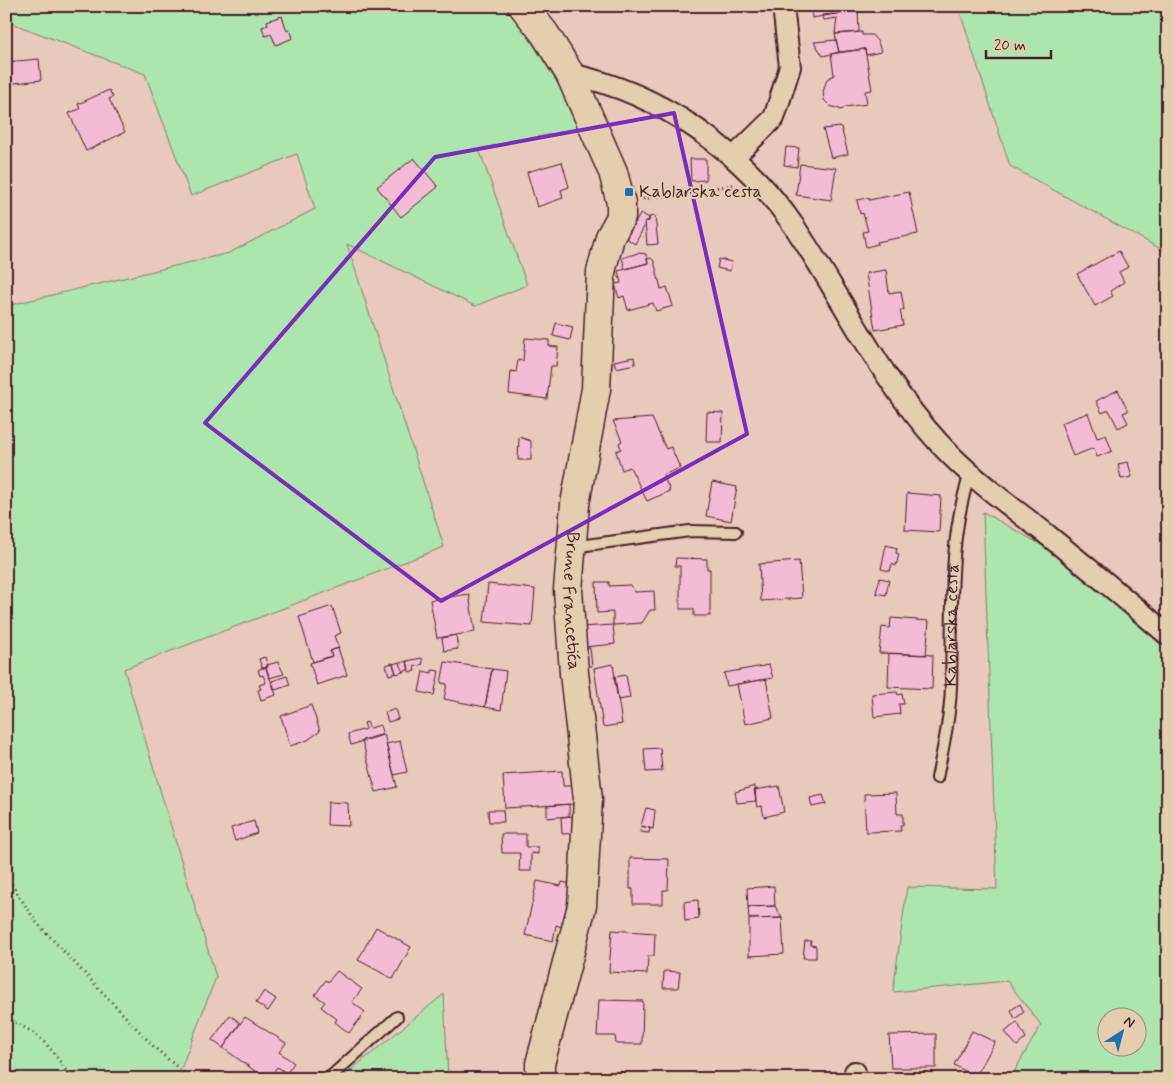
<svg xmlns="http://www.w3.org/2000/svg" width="1174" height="1085" viewBox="0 0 1174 1085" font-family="Mynerve,sans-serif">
<rect width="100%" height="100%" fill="#e9c9ba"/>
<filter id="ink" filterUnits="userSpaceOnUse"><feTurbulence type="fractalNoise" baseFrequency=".02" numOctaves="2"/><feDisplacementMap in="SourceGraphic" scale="10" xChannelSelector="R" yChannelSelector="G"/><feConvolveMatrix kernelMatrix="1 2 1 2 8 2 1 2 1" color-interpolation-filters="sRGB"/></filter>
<g filter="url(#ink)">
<path fill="#ace6ac" stroke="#7b826c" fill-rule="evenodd" d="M 6,6 L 509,6 L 585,127 L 479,149 L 527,285 L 475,306 L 347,244 L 444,547 L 124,669 L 216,977 L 177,1079 L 6,1079 L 6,306 L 229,253 L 315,209 L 297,154 L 191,196 L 145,74 L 6,21 Z
M 958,6 L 1168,6 L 1168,253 L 1010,166 Z
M 983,512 L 1070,561 L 1168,643 L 1168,1079 L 1010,1079 L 1041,1025 L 1007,981 L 893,992 L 907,887 L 997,889 ZM 1106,1018 L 1136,1018 L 1136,1048 L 1106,1048 Z
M 444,994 L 448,1079 L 340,1079 Z"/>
<path fill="#f2bcd5" stroke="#4a1f2b" d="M 811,6 L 860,6 L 861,10 L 812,18 Z
M 858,10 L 859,32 L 835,34 L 837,18 L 824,20 L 822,15 Z
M 282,16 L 287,31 L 290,29 L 293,38 L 276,45 L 271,34 L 265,36 L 262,27 L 268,25 L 267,21 Z
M 862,32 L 862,35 L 872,35 L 878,42 L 881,52 L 866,55 L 865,49 L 839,52 L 835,34 Z
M 836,40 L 839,52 L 823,56 L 814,42 Z
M 865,49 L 872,90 L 865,91 L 867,104 L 845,107 L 842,110 L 830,106 L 824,100 L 823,92 L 827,79 L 834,75 L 831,54 Z
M 39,59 L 41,80 L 6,84 L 6,62 Z
M 109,90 L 113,97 L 109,99 L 125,132 L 86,151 L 69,113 L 80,109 L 78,104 Z
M 841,127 L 848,154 L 831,158 L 823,129 Z
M 786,147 L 799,148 L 797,167 L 784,165 Z
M 414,158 L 438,187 L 401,217 L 377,187 Z
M 690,159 L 706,159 L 706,180 L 691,181 Z
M 562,162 L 569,187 L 561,190 L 563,198 L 537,207 L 527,172 Z
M 800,164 L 836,168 L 831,200 L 796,195 Z
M 909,192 L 918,234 L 877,242 L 878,244 L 866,247 L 863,232 L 868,231 L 863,213 L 860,214 L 857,200 L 869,198 L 869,200 Z
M 641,213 L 649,218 L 649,221 L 645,221 L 645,225 L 635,244 L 626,238 Z
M 655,216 L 658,244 L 647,245 L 645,221 L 649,221 L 649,217 Z
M 1119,251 L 1128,267 L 1119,272 L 1124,282 L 1110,291 L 1113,296 L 1095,306 L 1077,274 Z
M 638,253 L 646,254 L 648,263 L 625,269 L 622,258 Z
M 651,258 L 654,261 L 661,289 L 667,287 L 673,306 L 656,311 L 653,303 L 628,310 L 624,296 L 619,298 L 615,284 L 621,283 L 618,271 L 648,263 L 647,259 Z
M 719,259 L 732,262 L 730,271 L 717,268 Z
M 886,270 L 889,293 L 901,291 L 904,310 L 900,310 L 903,325 L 875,330 L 866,273 Z
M 556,323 L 573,327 L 570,340 L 553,336 Z
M 525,338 L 549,340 L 549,346 L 558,347 L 556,366 L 551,366 L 547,399 L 509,394 L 511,371 L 516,372 L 518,360 L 523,361 Z
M 634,357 L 635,364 L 616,368 L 614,361 Z
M 1118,390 L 1128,411 L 1123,413 L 1128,423 L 1118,428 L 1109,410 L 1102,413 L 1096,401 Z
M 707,412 L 723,413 L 722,442 L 706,442 Z
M 1088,413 L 1097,438 L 1106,435 L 1112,451 L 1097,457 L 1094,448 L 1073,456 L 1061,423 Z
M 652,418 L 666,449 L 671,447 L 680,468 L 663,475 L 670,491 L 647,501 L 630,467 L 622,470 L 616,451 L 621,449 L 619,443 L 622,441 L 613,421 Z
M 519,437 L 531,441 L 531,460 L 518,460 Z
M 1128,462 L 1132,477 L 1121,479 L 1118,464 Z
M 712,482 L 737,487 L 731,521 L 706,516 Z
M 907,493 L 941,496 L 939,532 L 905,530 Z
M 886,545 L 897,548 L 896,553 L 899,554 L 896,566 L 892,564 L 890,571 L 881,569 Z
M 676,558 L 707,559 L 707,569 L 710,569 L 710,616 L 694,616 L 694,609 L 680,609 L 680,566 L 675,566 Z
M 799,561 L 802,598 L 761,601 L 759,564 Z
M 880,578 L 889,580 L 886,595 L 876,593 Z
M 596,582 L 609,582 L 609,586 L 630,585 L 635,592 L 654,591 L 655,610 L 650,610 L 642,623 L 613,625 L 613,612 L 597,613 Z
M 488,584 L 535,589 L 532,626 L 484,622 Z
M 469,594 L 475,632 L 437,638 L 430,600 Z
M 332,606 L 341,633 L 334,636 L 339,648 L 330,651 L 332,656 L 313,662 L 299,617 Z
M 891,618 L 929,621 L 926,655 L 879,653 L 882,627 L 890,628 Z
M 613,625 L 615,644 L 584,647 L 582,627 Z
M 456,635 L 458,649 L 444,651 L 442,638 Z
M 338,648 L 347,675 L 317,685 L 310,663 L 332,656 L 330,651 Z
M 590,648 L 592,666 L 582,667 L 579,649 Z
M 889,653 L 933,655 L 932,689 L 888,687 Z
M 265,657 L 268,667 L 262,668 L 259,659 Z
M 422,658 L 423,664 L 414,667 L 415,671 L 409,672 L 407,661 Z
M 407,661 L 409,669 L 403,672 L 400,663 Z
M 278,662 L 284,674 L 269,678 L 266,668 L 267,665 Z
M 399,662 L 403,672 L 396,674 L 393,664 Z
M 445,662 L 492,669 L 485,707 L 444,699 L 447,684 L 441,683 Z
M 393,663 L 396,673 L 389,675 L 386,665 Z
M 613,664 L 622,724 L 603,727 L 594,668 Z
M 769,665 L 773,678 L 727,686 L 724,673 Z
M 262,668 L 266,668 L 267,670 L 276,695 L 261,700 L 258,690 L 261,689 L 259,685 L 266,683 L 263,675 L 260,676 L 258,670 Z
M 492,669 L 506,671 L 501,710 L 485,707 Z
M 432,670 L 439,671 L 434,695 L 419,692 L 423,671 L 432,673 Z
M 626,675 L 630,698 L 618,700 L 614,677 Z
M 287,676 L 290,685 L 275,690 L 272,681 Z
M 766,679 L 773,718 L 745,724 L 737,684 Z
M 897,692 L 898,695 L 902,694 L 904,704 L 899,704 L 900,714 L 874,717 L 872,694 Z
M 311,705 L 320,731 L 308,740 L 290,746 L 281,716 Z
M 395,709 L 398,719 L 388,722 L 385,713 Z
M 367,722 L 370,728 L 380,725 L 383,735 L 351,745 L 348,734 L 366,729 L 364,723 Z
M 384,734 L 397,787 L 376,792 L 362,740 Z
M 400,741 L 407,772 L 394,775 L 386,744 Z
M 660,748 L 662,771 L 646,772 L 644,749 Z
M 562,771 L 563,786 L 573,786 L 574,804 L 505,808 L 503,775 Z
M 755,786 L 756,801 L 737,803 L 735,792 Z
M 779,786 L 784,812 L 764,817 L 762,806 L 757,807 L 754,790 Z
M 896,793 L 897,814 L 903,814 L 903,825 L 900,825 L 901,831 L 866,832 L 864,794 Z
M 823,795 L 826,804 L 812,807 L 810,798 Z
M 328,802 L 348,803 L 349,826 L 327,825 Z
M 569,804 L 569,816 L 547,818 L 547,806 Z
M 646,808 L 655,810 L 653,829 L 641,826 Z
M 488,810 L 503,810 L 504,822 L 489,822 Z
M 576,816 L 576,833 L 562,834 L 561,817 Z
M 254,821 L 257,833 L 235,841 L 231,828 Z
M 641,826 L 650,828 L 649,833 L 640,832 Z
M 501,834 L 526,834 L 526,847 L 538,847 L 538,854 L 531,853 L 531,871 L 519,871 L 520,853 L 502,853 Z
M 630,858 L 669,859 L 668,890 L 663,890 L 663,904 L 633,904 L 633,889 L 630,889 Z
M 537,881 L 561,886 L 562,882 L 575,885 L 565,928 L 556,925 L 553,941 L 525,935 Z
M 774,886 L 775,906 L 748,907 L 747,888 Z
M 698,900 L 699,919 L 685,921 L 684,902 Z
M 775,906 L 782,918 L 749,919 L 748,907 Z
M 782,918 L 784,954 L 749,956 L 749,919 Z
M 376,927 L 411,947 L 393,979 L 358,960 Z
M 612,930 L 655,933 L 654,956 L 648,956 L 647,974 L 609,972 Z
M 805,941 L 811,941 L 810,945 L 816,946 L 816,958 L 803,958 Z
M 337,971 L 362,989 L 352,1002 L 365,1012 L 349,1033 L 335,1022 L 337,1019 L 321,1007 L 325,1002 L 315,995 L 326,980 L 328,982 Z
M 664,971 L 680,972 L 678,988 L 663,988 Z
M 264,991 L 276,999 L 268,1011 L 256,1003 Z
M 599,1000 L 643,1001 L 642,1044 L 616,1044 L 615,1036 L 597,1036 Z
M 1020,1004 L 1024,1012 L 1015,1019 L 1011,1010 Z
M 230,1015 L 240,1023 L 223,1048 L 212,1040 Z
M 245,1017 L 286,1043 L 279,1052 L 294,1063 L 287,1073 L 277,1067 L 269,1079 L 266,1079 L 223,1048 Z
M 1017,1022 L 1026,1038 L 1017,1046 L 1005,1032 Z
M 972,1031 L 995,1042 L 976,1076 L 973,1079 L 965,1079 L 968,1073 L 954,1065 Z
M 936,1034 L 936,1068 L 891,1068 L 889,1035 Z
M 623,1072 L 623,1079 L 579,1079 L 579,1076 L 594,1076 L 594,1073 Z"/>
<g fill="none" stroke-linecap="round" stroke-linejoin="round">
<g stroke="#4a1f2b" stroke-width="14">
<g id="lane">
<path d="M 572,547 L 690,531 L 736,532"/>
<path id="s1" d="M 937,778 C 943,749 950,717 951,687 C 953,617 947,541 970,474"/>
<path d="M 328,1079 L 397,1017"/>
</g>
</g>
<g stroke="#4a1f2b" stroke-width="24">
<path id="street" d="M 570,74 C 661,93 741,150 794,226 C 843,298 879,378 939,443 C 970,477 1008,504 1045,533 C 1086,566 1127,600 1168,635
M 734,157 L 774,118 L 790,67 L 783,6
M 855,1072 L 856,1079"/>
</g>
<g stroke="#4a1f2b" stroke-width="31">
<g id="secondary">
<path id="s2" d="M 523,6 L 545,34 L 570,74 L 613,172 L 621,203 L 621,217 L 610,237 L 601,272 L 596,389 L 575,504 L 568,590 L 574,673 L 588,799 L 582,906 L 540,1064 L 540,1079"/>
</g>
</g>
<path stroke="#4a1f2b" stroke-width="3" stroke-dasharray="1 4" stroke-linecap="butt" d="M 643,199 L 733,185
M 6,876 L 36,922 L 155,1048 L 191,1079
M 6,1018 C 39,1033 49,1044 68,1074 L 68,1079"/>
<use href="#lane" stroke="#e5ceae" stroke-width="10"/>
<use href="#street" stroke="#e5ceae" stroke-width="20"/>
<use href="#secondary" stroke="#e5ceae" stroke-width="28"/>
</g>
</g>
<path fill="none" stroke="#7b2cbf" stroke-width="4" stroke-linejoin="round" d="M 674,113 L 747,434 L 441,601 L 205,423 L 435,157 Z"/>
<rect fill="#1f6fb2" stroke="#e5ceae" stroke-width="2" x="624" y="187" width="10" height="10" rx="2.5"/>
<g text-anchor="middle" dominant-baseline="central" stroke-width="4" stroke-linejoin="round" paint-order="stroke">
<g font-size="18" fill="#4a1f2b" stroke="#e5ceae" text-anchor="start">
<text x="639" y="192">Kablarska cesta</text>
</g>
<g font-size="18" fill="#4a1f2b" stroke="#e5ceae">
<text stroke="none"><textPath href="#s2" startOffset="626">Brune Francetića</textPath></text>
<text stroke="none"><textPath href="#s1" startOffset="154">Kablarska cesta</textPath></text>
</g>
</g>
<rect width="1174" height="1085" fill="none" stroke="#e5ceae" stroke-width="25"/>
<rect x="12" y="12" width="1149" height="1060" fill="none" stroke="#4a1f2b" stroke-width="2" filter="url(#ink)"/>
<g transform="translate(1122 1032) rotate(36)"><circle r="24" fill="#e5ceae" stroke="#a7887a"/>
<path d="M0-4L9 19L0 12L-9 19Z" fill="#1f6fb2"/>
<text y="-8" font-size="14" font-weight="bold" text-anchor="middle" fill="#4a1f2b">N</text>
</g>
<path d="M986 50v8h65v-8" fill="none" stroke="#4a1f2b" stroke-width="2.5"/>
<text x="994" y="50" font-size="15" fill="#4a1f2b" stroke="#e5ceae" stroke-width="4" paint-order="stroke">20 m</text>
</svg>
